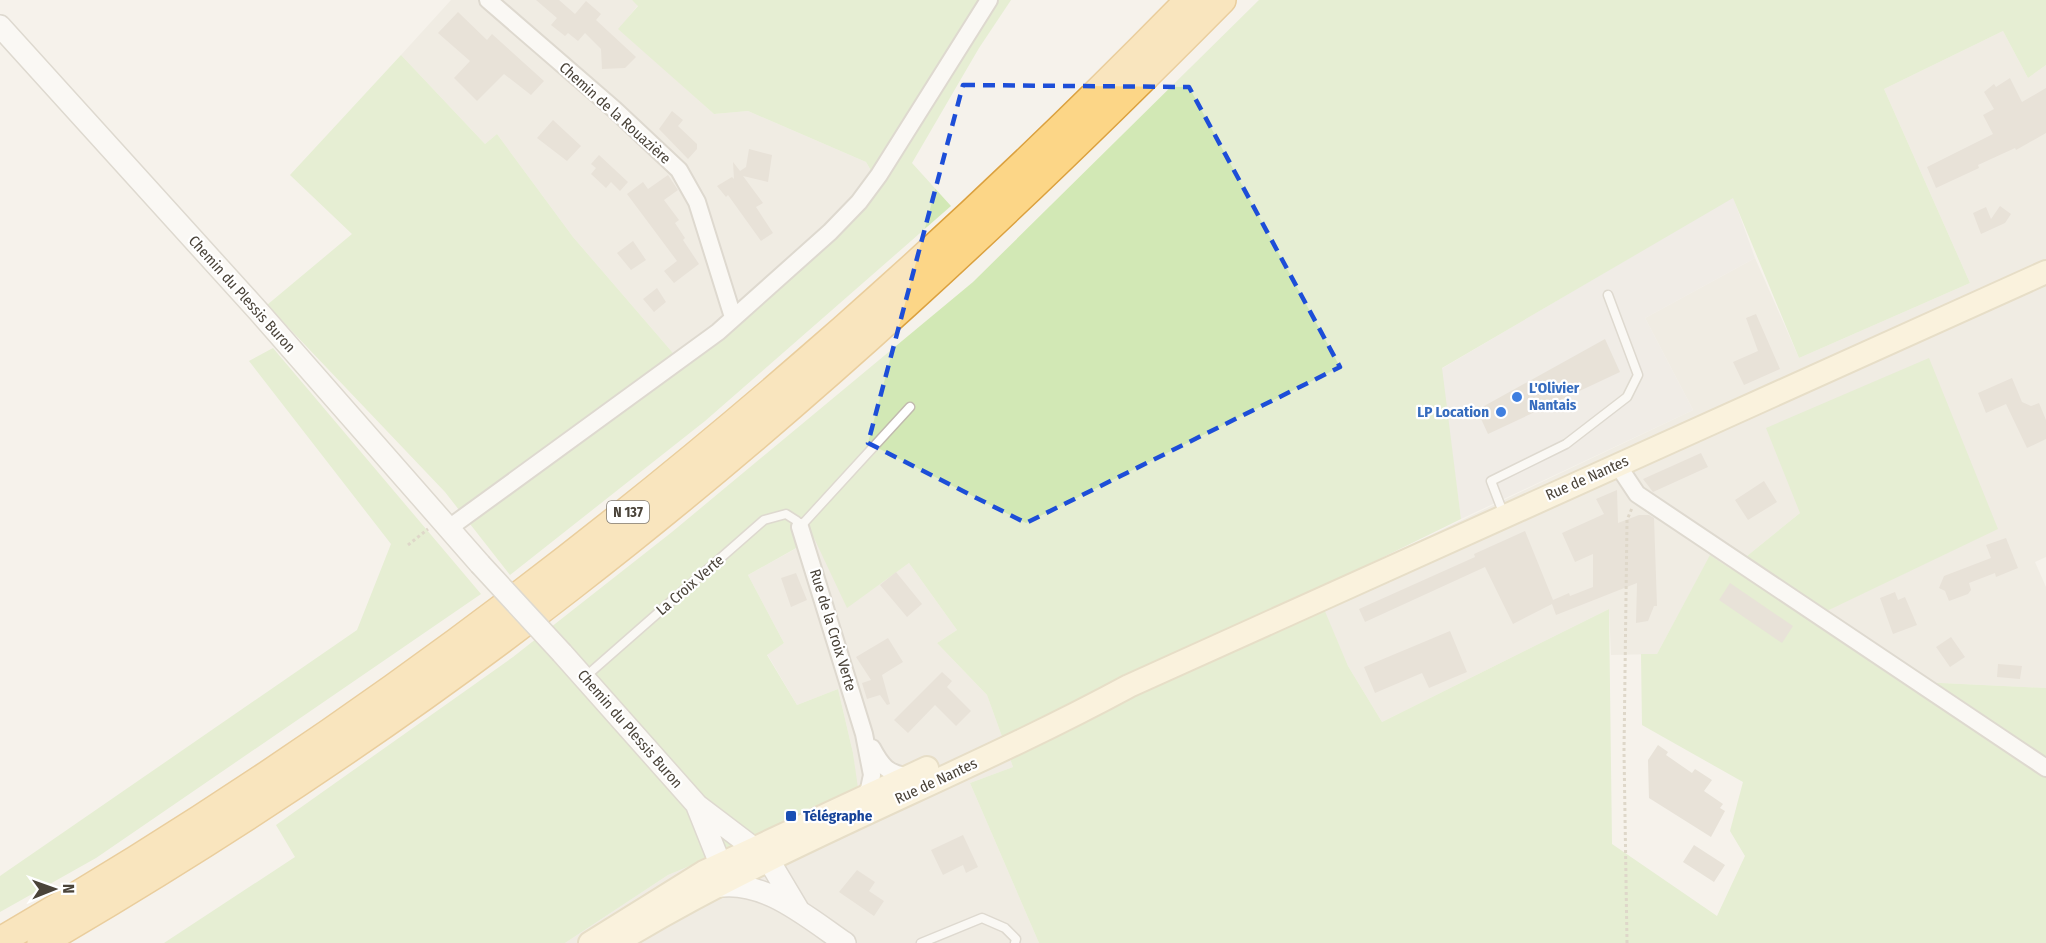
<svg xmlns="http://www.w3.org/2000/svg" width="2046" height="943" viewBox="0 0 2046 943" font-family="'Fira Sans Condensed',sans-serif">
<rect width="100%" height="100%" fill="#f5f2eb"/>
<path fill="#e9e4da" d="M 451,0 L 632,0 L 638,5 L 619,29 L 714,114 L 748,111 L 866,162 L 881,189 L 819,253 L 685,367 L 573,237 L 497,134 L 485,144 L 401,55 Z
M 2003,31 L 2028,78 L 2046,65 L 2046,557 L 2035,562 L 2046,587 L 2046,688 L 1899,681 L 1807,620 L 1997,529 L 1800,513 L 1731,569 L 1710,556 L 1657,654 L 1611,655 L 1609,609 L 1382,722 L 1348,666 L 1315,590 L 1693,410 L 1645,318 L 1755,258 L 1799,358 L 1970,283 L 1884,89 Z
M 815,538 L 847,607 L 909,563 L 957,630 L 937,643 L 987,695 L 1013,767 L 970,783 L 1039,943 L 565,943 L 668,875 L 781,828 L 857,788 L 853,753 L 838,689 L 797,705 L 767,654 L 784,643 L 748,575 Z"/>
<path fill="#e8e4e0" d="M 1733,197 L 1755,258 L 1645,318 L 1693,410 L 1461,519 L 1441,369 Z"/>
<path fill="#d2e8b5" d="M 632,0 L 1011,0 L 979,48 L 912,163 L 951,206 L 705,421 L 510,575 L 445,492 L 267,305 L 352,234 L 290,175 L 401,55 L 485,144 L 497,134 L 573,237 L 685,367 L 819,253 L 881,188 L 866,162 L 748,111 L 714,114 L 618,29 L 638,6 Z
M 1259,0 L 2046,0 L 2046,65 L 2028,78 L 2003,31 L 1884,89 L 1970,283 L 1799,358 L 1733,198 L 1442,368 L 1461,519 L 1316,590 L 1348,666 L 1382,722 L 1609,609 L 1612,844 L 1717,916 L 1745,856 L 1730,831 L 1743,782 L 1642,725 L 1641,654 L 1657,654 L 1710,555 L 1731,569 L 1800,513 L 1766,428 L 1929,358 L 1998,529 L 1808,620 L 1899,681 L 2046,688 L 2046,943 L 1039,943 L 970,783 L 1013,767 L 987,695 L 937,643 L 957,630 L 909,563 L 847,608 L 814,538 L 748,575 L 784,643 L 767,655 L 797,705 L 838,689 L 853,753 L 858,788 L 781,828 L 668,875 L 565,943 L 164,943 L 295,857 L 276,825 L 513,657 L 672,532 L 973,282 Z
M 273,348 L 481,594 L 96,858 L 0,912 L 0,876 L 357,630 L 391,544 L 249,361 Z"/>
<path fill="#d7cec1" d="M 536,0 L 559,0 L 575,14 L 586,1 L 601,14 L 596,20 L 636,57 L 625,68 L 602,69 L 601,49 L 585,33 L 578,41 L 568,33 L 565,36 L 551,25 L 557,18 Z
M 458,12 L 487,40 L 492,34 L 544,81 L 531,95 L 504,74 L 477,101 L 454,78 L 470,61 L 438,33 Z
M 2010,78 L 2022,102 L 2046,88 L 2046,133 L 2016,150 L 2015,148 L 1978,165 L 1979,168 L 1936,188 L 1927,167 L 1993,134 L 1983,115 L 1994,109 L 1984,92 L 1994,84 L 1996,87 Z
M 672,111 L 683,120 L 678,126 L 697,144 L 697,149 L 688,159 L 659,129 Z
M 553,120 L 581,146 L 567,161 L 537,138 Z
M 749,149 L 772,155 L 768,182 L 743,176 L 763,203 L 756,207 L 773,233 L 761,241 L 728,195 L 726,197 L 717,186 L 732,177 L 734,179 L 733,162 L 740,171 L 746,167 Z
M 599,155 L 628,182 L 620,191 L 611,182 L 606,188 L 591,174 L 596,168 L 591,164 Z
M 668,175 L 678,190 L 664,200 L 679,220 L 675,223 L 685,238 L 683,240 L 699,264 L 674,283 L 664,271 L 677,261 L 627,194 L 643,182 L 648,189 Z
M 2000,206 L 2011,214 L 2005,223 L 1981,234 L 1973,213 L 1986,207 L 1991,219 Z
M 633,241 L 646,260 L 631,270 L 617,253 Z
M 657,288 L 666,302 L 654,312 L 643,299 Z
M 1756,314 L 1780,369 L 1744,385 L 1733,362 L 1758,351 L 1746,318 Z
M 1605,339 L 1620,372 L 1488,434 L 1477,410 Z
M 2012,378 L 2022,402 L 2031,406 L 2039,403 L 2046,420 L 2046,439 L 2027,448 L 2006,404 L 1986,413 L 1978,393 Z
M 1701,453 L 1708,467 L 1653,492 L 1643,479 Z
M 1764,481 L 1777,502 L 1748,520 L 1735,500 Z
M 1617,490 L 1618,523 L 1639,515 L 1649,515 L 1654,518 L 1657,606 L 1654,606 L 1648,621 L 1636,623 L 1637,583 L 1556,615 L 1552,604 L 1513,624 L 1485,567 L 1365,622 L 1359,609 L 1475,557 L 1474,554 L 1525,531 L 1553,600 L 1569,593 L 1570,596 L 1593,587 L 1593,554 L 1575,562 L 1562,533 L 1604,514 L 1596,499 Z
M 2006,538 L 2018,568 L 1996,577 L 1995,573 L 1969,583 L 1971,590 L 1968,594 L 1949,601 L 1945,591 L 1939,588 L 1944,576 L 1991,558 L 1986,545 Z
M 896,572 L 922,604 L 907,617 L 880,585 Z
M 796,573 L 807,600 L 791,607 L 781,578 Z
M 1730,583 L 1793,626 L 1782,643 L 1719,600 Z
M 1895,592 L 1898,600 L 1905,597 L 1917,625 L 1893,634 L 1880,598 Z
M 1450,631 L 1467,672 L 1429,688 L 1422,673 L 1375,693 L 1364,667 Z
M 1951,637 L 1965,657 L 1950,667 L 1936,647 Z
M 888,638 L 903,662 L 882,675 L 890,704 L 887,705 L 880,695 L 867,699 L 862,683 L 871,680 L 856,657 Z
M 1998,664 L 2022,666 L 2020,679 L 1997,677 Z
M 942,672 L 952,681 L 947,687 L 971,711 L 956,726 L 935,705 L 908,733 L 894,720 Z
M 1658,745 L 1668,752 L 1666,755 L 1692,773 L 1695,769 L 1712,780 L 1704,791 L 1723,804 L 1720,808 L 1725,811 L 1711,837 L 1649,798 L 1648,760 Z
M 963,835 L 978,867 L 966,873 L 963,865 L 943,875 L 931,850 Z
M 1694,845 L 1725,865 L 1714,882 L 1683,862 Z
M 857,870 L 875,882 L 869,891 L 884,901 L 874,916 L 839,892 Z"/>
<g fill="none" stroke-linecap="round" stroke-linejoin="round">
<g stroke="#c1baae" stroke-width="11">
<path id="service" d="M 1504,515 L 1491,481 L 1566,444 L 1627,397 L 1638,375 L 1608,295
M 585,677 L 764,520 L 786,514 L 797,521 L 800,527 L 910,407
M 921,943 L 982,918 L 1005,928 L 1016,939 L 1015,943"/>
</g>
<g stroke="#c1baae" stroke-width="20">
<path id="minor" d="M 488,0 L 614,109 L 679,170 L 697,202 L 733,317
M 1617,464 L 1637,494 L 2046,768
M 800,527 L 864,734 L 872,775 L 869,789 L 864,796
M 449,528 L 718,332 L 830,232 L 859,202 L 879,175 L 989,0
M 872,748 C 881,765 888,775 909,776"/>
</g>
<g stroke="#c1baae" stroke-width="24">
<path id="tertiary" d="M 0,26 L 259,312 L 480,564
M 562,653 L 697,805 L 768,859 L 799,911
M 697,806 L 719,861 L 735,873
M 715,887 C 763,878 807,917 845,943"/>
</g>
<g stroke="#d4c59c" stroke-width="26">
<path id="secondary" d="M 590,943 L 704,872 L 927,768
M 616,943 C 780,843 961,777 1129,686 L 2046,272"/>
</g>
<g stroke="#dba13f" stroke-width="30">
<path id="trunk" d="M 0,941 C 441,687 834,363 1189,0
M 41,943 C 224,836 404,717 572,586 C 803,407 1016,208 1222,0"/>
</g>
<path stroke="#c2b69f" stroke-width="3" stroke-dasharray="3 3" stroke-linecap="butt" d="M 408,545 L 428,529
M 1627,943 L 1624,751 L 1627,520 L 1632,508"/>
<use href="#service" stroke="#fff" stroke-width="8"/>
<use href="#minor" stroke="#fff" stroke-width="16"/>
<use href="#tertiary" stroke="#fff" stroke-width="21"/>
<use href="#secondary" stroke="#fef2cd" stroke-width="22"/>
<use href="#trunk" stroke="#fcd687" stroke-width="27"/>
<g stroke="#c1baae" stroke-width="24" stroke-linecap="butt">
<path id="tertiary-bridge" d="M 480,564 L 562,653"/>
</g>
<use href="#tertiary-bridge" stroke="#fff" stroke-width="21"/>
</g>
<path d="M0 0H2046V943H0ZM 963,85 L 1189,87 L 1340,367 L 1026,523 L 868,443 Z" fill="#f5f2eb" fill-opacity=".55" fill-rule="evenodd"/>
<path fill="none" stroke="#1d4ed8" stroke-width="4.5" stroke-dasharray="12 8" stroke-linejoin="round" d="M 963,85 L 1189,87 L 1340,367 L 1026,523 L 868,443 Z"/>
<g fill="#3f7fe0" stroke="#fff" stroke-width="2">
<circle cx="1517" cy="397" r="6"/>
<circle cx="1501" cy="412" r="6"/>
</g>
<rect fill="#1a4fb4" stroke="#fff" stroke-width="2" x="785" y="810" width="12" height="12" rx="3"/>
<g text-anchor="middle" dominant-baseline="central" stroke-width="4.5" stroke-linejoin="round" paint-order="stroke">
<rect fill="#fff" stroke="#807b74" stroke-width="1.5" x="607" y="501" width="42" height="22" rx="4.5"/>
<g font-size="14" font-weight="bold" fill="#4a4339">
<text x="628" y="512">N 137</text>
</g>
<g font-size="15" fill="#4a4339" stroke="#fff">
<text transform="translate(615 113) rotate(42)">Chemin de la Rouazière</text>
<text transform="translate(242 294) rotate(48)">Chemin du Plessis Buron</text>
<text transform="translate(1587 478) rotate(-24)">Rue de Nantes</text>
<text transform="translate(690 585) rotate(-41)">La Croix Verte</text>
<text transform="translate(833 630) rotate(73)">Rue de la Croix Verte</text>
<text transform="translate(630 729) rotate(49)">Chemin du Plessis Buron</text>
<text transform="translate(936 781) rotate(-25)">Rue de Nantes</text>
</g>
<g font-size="15" font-weight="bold" fill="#366cbe" stroke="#fff" text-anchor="start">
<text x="1529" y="388">L'Olivier<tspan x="1529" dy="17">Nantais</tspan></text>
<text x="1489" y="412" text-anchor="end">LP Location</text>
</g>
<g font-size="15" font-weight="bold" fill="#164399" stroke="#fff" text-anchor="start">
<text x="803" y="816">Télégraphe</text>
</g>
</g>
<g transform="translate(54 889) rotate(89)" stroke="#ffffff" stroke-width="4.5" paint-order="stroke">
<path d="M0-4.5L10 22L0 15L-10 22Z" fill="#4a4339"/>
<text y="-9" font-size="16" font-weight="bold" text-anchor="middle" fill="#4a4339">N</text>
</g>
</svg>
